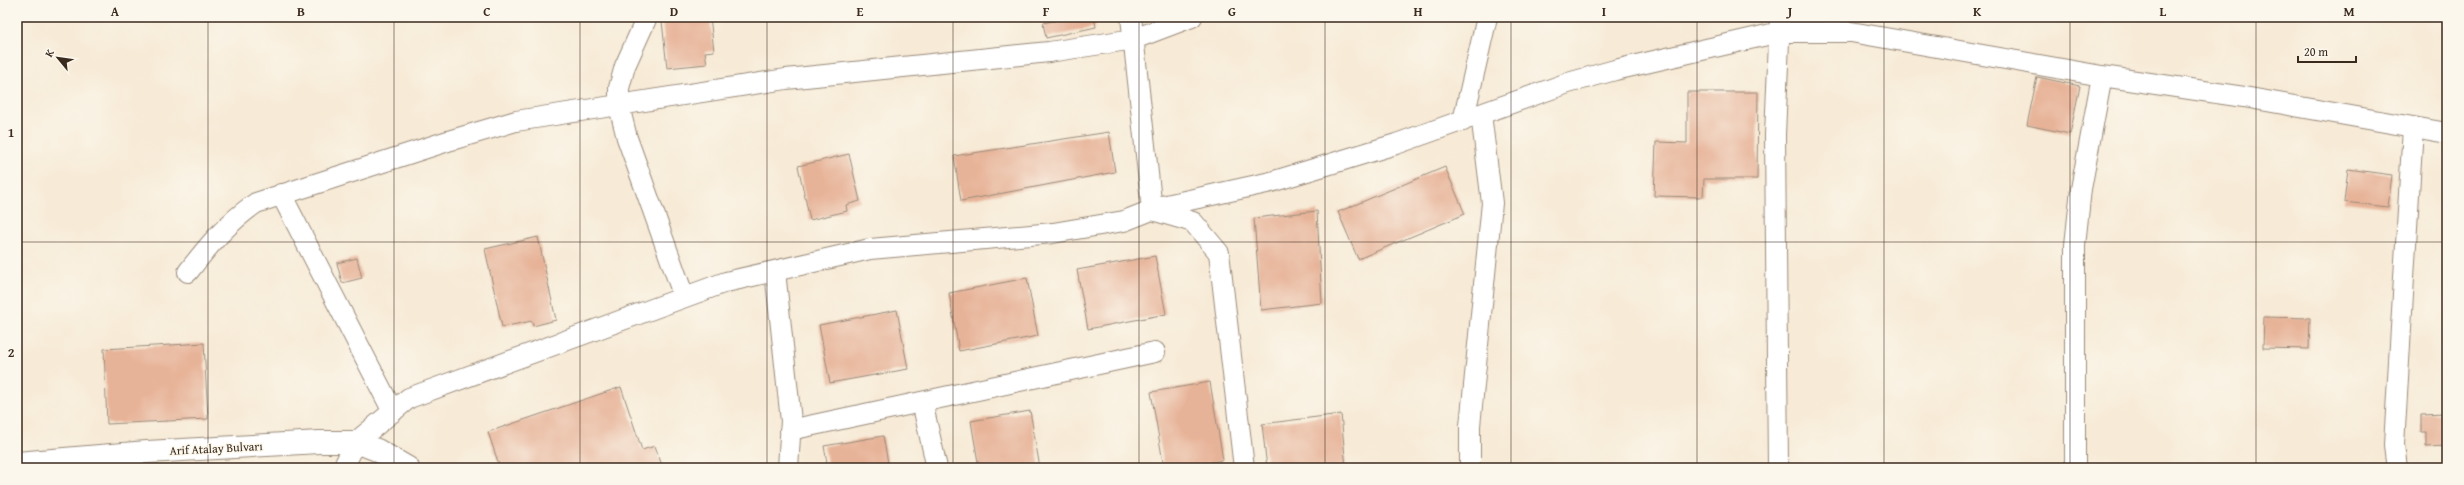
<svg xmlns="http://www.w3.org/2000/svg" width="2464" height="485" viewBox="0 0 2464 485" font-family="'Gentium Book Plus',serif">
<rect width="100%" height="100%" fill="#fbf7ec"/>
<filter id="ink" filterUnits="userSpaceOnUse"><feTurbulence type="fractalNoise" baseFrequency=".025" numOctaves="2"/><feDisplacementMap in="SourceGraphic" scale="8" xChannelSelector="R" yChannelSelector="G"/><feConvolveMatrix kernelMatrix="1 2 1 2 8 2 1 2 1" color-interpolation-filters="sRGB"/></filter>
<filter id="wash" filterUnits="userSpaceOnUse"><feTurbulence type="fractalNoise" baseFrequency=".012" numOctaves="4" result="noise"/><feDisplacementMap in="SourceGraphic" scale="16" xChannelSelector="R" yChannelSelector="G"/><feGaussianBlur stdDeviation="0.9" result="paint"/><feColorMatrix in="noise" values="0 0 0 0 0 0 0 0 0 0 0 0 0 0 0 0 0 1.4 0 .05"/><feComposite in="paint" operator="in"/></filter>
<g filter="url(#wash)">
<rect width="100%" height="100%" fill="#f7ead6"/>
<g id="blocks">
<path fill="#e7b398" d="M 698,17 L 710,17 L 714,51 L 705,52 L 707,64 L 667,68 L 662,21 Z
M 1073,17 L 1094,17 L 1096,27 L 1046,38 L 1043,23 Z
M 2037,77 L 2080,86 L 2070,134 L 2027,125 Z
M 1687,92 L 1758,92 L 1757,179 L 1704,179 L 1703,197 L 1654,196 L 1656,142 L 1687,143 Z
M 1109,132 L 1115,172 L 961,201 L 954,156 Z
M 849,154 L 860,201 L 846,205 L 847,211 L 810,220 L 798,166 Z
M 1445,167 L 1465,214 L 1358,259 L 1338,212 Z
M 2348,169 L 2392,175 L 2388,207 L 2344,202 Z
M 1317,211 L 1322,303 L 1261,310 L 1254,218 Z
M 538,237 L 556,320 L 533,326 L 532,321 L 502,327 L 485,249 Z
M 1155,256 L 1166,314 L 1088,329 L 1077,270 Z
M 357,258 L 362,278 L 342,283 L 337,263 Z
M 1027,278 L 1038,336 L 959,351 L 949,293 Z
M 897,310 L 908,369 L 830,383 L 819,325 Z
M 2264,317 L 2310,318 L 2309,349 L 2263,348 Z
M 204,343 L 208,419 L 107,424 L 104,349 Z
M 1210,382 L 1223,460 L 1179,468 L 1164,468 L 1151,392 Z
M 621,387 L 642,450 L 655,446 L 663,468 L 500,468 L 488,432 Z
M 1030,411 L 1040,468 L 979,468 L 971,421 Z
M 2447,413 L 2447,446 L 2426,447 L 2426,432 L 2421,432 L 2421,414 Z
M 1341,414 L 1346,468 L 1267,468 L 1262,424 Z
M 883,436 L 889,468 L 828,468 L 824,446 Z"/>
</g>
</g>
<g filter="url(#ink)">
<use href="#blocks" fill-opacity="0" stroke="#998a7a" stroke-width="1"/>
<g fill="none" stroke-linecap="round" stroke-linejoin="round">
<g stroke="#998a7a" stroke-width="22">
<path id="minor" d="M 647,17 L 625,66 L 619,88 L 619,106 L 627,138 L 684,297
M 1131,17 L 1152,210 L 1193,222 L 1219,253 L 1244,468
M 1463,121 L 1487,17
M 281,194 L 393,412
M 775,271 L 791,421 L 788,468
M 188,272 C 208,246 228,222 256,203 L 448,141 L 516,121 L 786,79 L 1049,52 L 1134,39 L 1192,17
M 922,402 L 937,468
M 790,430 L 1155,352
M 343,468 L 356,442 L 409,398 L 726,282 L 870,249 L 1053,233 L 1124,221 L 1162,206 L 1271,182 L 1396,144 L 1568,83 L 1615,70 L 1780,32 L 1851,32 L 2102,76 L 2244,97 L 2447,133
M 1470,468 L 1470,426 L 1492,203 L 1481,114
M 1778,468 L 1775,135 L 1780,17
M 2075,468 L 2075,245 L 2081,189 L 2102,76
M 2397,468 L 2394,445 L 2413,127"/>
</g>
<g stroke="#998a7a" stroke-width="24">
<path id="major" d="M 17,463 L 147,452 L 320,442 L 356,442 L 377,450 L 408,468"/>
</g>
<use href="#minor" stroke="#fff" stroke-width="20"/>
<use href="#major" stroke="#fff" stroke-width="22"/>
</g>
</g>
<path fill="none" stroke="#3b2a1e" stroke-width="1" stroke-opacity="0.55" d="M 208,17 L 208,468M 394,17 L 394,468M 580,17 L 580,468M 767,17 L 767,468M 953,17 L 953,468M 1139,17 L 1139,468M 1325,17 L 1325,468M 1511,17 L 1511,468M 1697,17 L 1697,468M 1884,17 L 1884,468M 2070,17 L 2070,468M 2256,17 L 2256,468M 17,242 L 2447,242"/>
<g text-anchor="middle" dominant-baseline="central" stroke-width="3" stroke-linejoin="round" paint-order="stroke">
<g font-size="12" fill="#3b2a1e" stroke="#fbf7ec">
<text transform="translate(216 448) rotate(-3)">Arif Atalay Bulvarı</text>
</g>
</g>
<rect width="2464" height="485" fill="none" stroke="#fbf7ec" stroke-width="44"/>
<g transform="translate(58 58) rotate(299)" stroke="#fbf7ec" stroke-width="3" paint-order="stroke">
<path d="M0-3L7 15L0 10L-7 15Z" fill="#3b2a1e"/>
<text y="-6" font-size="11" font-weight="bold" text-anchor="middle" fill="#3b2a1e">K</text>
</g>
<path d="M2298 56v6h58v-6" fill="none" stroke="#3b2a1e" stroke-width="2"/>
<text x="2304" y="56" font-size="12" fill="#3b2a1e" stroke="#fbf7ec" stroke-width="3" paint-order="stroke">20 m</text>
<rect x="22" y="22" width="2420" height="441" fill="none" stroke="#3b2a1e" stroke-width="1.5"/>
<g font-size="13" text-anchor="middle" font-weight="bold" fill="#3b2a1e">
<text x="115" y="16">A</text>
<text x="301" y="16">B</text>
<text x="487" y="16">C</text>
<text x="674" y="16">D</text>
<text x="860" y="16">E</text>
<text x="1046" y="16">F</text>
<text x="1232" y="16">G</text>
<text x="1418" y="16">H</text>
<text x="1604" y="16">I</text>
<text x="1790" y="16">J</text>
<text x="1977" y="16">K</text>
<text x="2163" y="16">L</text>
<text x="2349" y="16">M</text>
<text x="11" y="137">1</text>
<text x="11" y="357">2</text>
</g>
</svg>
